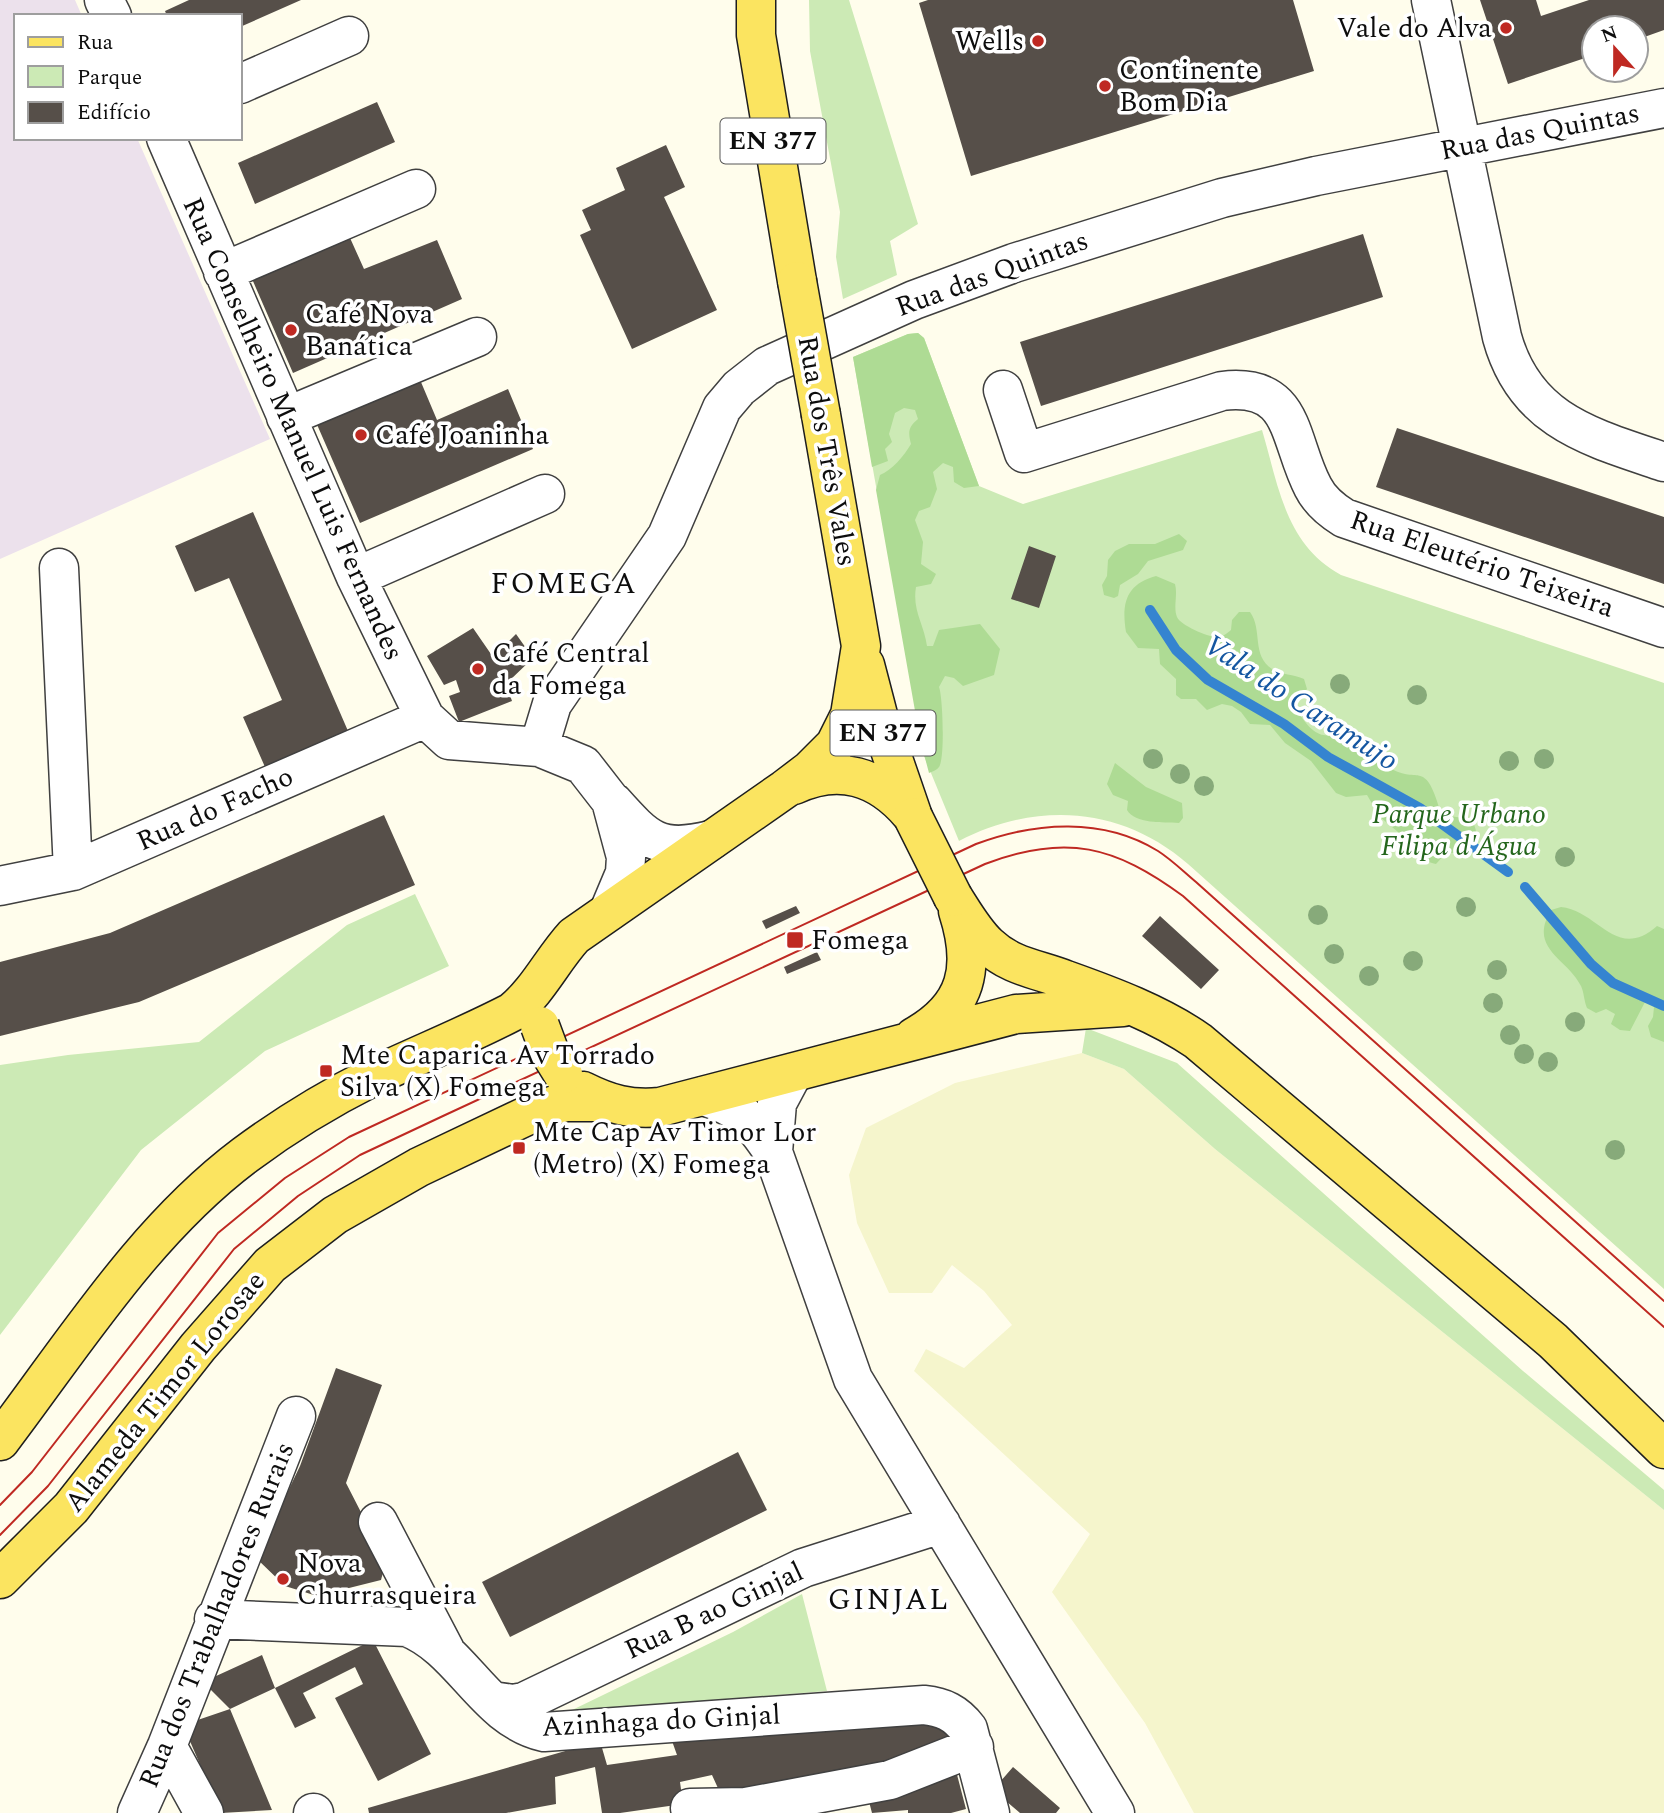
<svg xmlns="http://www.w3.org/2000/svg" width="1664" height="1813" viewBox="0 0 1664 1813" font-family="Spectral,serif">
<rect width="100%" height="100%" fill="#fffdec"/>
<path fill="#ece1ec" d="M 0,0 L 75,0 L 82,16 L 16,16 L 16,138 L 137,138 L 270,439 L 0,559 Z"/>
<path fill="#f5f5cc" d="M 1082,1053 L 1124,1069 L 1215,1149 L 1664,1510 L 1664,1813 L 1194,1813 L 1145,1723 L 1052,1592 L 1090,1534 L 914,1371 L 926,1349 L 964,1368 L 1012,1325 L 984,1291 L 952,1265 L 932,1293 L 889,1293 L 857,1223 L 849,1175 L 866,1128 L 955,1083 Z"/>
<path fill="#cceab5" d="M 809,0 L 849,0 L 918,224 L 890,241 L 897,275 L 843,299 L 836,257 L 840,212 L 810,51 Z
M 918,333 L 924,338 L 979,486 L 1023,504 L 1262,430 C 1279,487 1285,544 1341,575 L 1664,683 L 1664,1289 L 1188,864 C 1121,806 1037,801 959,841 L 924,756 L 853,357 L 908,334 Z
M 415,894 L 449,966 L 265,1051 L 141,1150 L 0,1335 L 0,1065 L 68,1055 L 199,1042 L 347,925 Z
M 1086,1028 L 1177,1063 L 1523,1371 L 1664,1490 L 1664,1510 L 1215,1149 L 1124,1069 L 1082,1053 Z
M 802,1594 L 827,1691 L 568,1712 L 733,1632 Z"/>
<path fill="#aedb94" d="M 918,333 L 924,338 L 979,486 L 964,488 L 954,482 L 953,467 L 943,463 L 933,472 L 937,489 L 930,507 L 919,511 L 915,520 L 923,542 L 921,564 L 936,574 L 931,584 L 916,587 C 912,610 924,624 927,646 L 933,646 L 939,630 L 980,624 L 1000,649 L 994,675 L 963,686 L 954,678 L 945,676 L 939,687 C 943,697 945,759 939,767 C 937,770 933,771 929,773 L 920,739 L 876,490 L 880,475 C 892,470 904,456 911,444 C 908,432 908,427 918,419 L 915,410 L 904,408 L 895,413 L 889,434 L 892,442 L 885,449 L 888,461 L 872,467 L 853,357 L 908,334 Z
M 1179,534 L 1187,541 L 1183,550 L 1148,561 L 1138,574 L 1120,585 L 1118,596 L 1114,598 L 1104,595 L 1102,585 L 1107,576 L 1108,560 L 1115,551 L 1129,544 L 1155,544 Z
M 1156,576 L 1175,584 C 1178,595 1173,607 1177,617 C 1180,625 1208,637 1216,637 C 1223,637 1226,634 1231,630 L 1232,620 L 1239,612 L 1250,612 C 1263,630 1251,655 1272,669 C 1281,675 1294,674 1304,679 L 1307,689 L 1294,705 C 1323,756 1330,723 1366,742 C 1376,747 1378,760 1387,766 C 1418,787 1424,756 1440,810 L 1449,816 L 1471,819 C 1478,829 1481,850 1464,853 C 1458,854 1452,852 1446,853 L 1436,864 C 1419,860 1424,855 1418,842 L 1404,837 L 1380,817 L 1367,795 L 1346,797 L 1336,793 L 1311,761 L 1285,743 L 1270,725 L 1250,724 L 1241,712 L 1232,706 L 1222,704 L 1207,710 L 1196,699 L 1181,699 L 1176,695 L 1176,679 L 1160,664 L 1159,649 L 1138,648 L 1126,632 C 1121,602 1127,584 1156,576 Z
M 1115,763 L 1146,787 L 1182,803 L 1183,818 L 1179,823 C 1163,822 1135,824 1127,810 L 1128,801 L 1113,795 L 1107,784 Z
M 1561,907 C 1599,911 1616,962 1657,926 L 1664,929 L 1664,1042 L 1651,1037 L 1648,1026 L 1653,1017 L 1654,1007 L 1645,1002 L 1630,1031 L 1620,1030 L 1611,1024 L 1615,1014 L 1606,1009 L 1596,1013 L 1587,1008 C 1584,1001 1584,992 1581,986 C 1566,957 1528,949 1551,910 Z"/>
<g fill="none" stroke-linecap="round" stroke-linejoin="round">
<path stroke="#3584d0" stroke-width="10" d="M 1150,610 L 1176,650 L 1208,680 L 1284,724 L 1328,757 L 1420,808 L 1508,872
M 1525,887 L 1591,964 L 1613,983 L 1664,1006"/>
</g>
<path fill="#564f49" d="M 189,0 L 301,0 L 240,27 L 240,16 L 167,16 L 165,11 Z
M 928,0 L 1293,0 L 1314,71 L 971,176 L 919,3 Z
M 1480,0 L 1536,0 L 1541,16 L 1589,0 L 1664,0 L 1664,30 L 1636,40 L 1636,28 L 1594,28 L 1594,55 L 1508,84 Z
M 377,102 L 395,142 L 255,204 L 238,163 Z
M 666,145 L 685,187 L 664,197 L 717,310 L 632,349 L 580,235 L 591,230 L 582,210 L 625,190 L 616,168 Z
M 346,229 L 364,269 L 437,240 L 462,299 L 293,373 L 249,272 Z
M 1363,234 L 1383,297 L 1041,406 L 1020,342 Z
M 418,375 L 437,420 L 508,389 L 533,449 L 360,523 L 315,420 Z
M 1397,428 L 1664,517 L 1664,584 L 1376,487 Z
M 253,512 L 348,731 L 265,767 L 243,717 L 282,700 L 229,578 L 195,592 L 175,546 Z
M 1029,546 L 1056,556 L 1039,608 L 1011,599 Z
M 473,628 L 493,657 L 516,634 L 533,658 L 506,684 L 512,701 L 459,722 L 449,696 L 460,692 L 456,680 L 444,685 L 427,656 Z
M 384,815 L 415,885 L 139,1002 L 0,1036 L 0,962 L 110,933 Z
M 796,906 L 800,913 L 766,929 L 762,921 Z
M 1160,916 L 1219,970 L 1201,989 L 1142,936 Z
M 817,952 L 821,960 L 787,974 L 784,967 Z
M 336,1368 L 382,1385 L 346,1483 L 386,1561 L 381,1580 L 317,1596 L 285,1586 L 256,1558 L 300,1466 Z
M 738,1452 L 767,1510 L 510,1637 L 482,1582 Z
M 373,1640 L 431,1754 L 378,1781 L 335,1698 L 363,1684 L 355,1667 L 303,1693 L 316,1718 L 295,1728 L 275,1688 Z
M 262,1655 L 275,1688 L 230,1709 L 203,1682 Z
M 230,1709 L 272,1810 L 221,1813 L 183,1725 Z
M 892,1715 L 955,1729 L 950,1750 L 722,1797 L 712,1775 L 680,1782 L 683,1804 L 620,1813 L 602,1813 L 595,1767 L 555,1777 L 556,1804 L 506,1813 L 369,1813 L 368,1808 L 600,1741 L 607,1765 L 677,1755 L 667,1727 Z
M 955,1767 L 966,1809 L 951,1813 L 908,1813 L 908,1810 L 872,1813 L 866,1790 Z
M 1013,1767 L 1060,1808 L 1056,1813 L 1020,1813 L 993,1790 Z"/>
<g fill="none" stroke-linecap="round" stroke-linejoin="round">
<g stroke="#404040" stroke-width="41">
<path id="minor" d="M 104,0 L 112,16
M 1431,0 L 1502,337 C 1525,421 1590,437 1664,462
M 240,84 L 349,36
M 166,138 L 356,577 L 425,718 L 449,740 L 539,747 L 583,765 L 611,801 L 626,857 L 625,873 L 609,911
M 223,272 L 416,189
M 1003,390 L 1024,453 L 1222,391 C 1296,382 1288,440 1313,487 C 1320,501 1331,510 1344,518 L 1664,628
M 286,417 L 477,337
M 59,568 L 73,871
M 356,577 L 545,494
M 539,747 L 552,704 L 667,536 L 722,408 L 739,388 L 767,366 L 914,300 L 1014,263 L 1222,198 L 1316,176 L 1664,108
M 613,802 C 647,840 659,853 711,840
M 0,886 L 73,871 L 425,718
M 704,1096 C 742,1109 751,1119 773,1152 L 853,1379 L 1115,1813
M 773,1152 L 777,1103 L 793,1073
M 378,1522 L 445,1650
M 214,1619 L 407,1627 C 463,1649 484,1718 544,1732 L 924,1705 C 943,1707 956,1713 968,1729 L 990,1813
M 492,1701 L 513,1704 L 524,1702 L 803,1568 L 941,1524
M 167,1746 L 204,1813
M 690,1808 L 746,1807 L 890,1780 L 974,1747
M 137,1813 L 167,1746 L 296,1416
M 313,1813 L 314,1813"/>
</g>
<g stroke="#1e1e1e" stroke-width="41">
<path id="major" d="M 756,0 L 756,35 L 797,281
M 865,665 L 878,715 L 913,817
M 794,785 C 839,764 878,776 910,813
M 953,897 C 964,914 974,932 988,945 C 1011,967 1038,969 1066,980 C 1111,996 1159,1014 1198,1041 L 1553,1341 L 1664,1449
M 914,1037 C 968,1007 976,967 958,911
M 583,1091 C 609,1104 630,1110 660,1107 L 1016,1014 L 1123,1007
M 0,1441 C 75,1342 145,1230 245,1155 C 284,1126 328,1099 372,1077 C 418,1055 466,1036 512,1012 C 538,991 552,960 574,936 L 785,789 L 810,770 L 835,745 L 850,715 L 861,646 L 821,415
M 0,1579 L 71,1508 L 198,1347 L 270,1265 L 335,1215 L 419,1167 L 539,1110 L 565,1102 L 606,1102"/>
</g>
<use href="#minor" stroke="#fff" stroke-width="38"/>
<use href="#major" stroke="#fbe460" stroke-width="38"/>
<path stroke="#bf2922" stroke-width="2" d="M 0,1505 L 32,1472 L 218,1233 L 285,1178 L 349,1137 L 976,844 C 1035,822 1103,817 1158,851 C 1172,860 1184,872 1196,882 L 1664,1301
M 0,1535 L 48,1486 L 234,1249 L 298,1196 L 360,1155 L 443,1116 L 985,864 C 1066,833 1115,846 1183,896 L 1664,1327"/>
<g stroke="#1e1e1e" stroke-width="41" stroke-linecap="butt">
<path id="major-bridge" d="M 797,281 L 821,415
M 913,817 L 953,897
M 540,1026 L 550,1053 L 563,1074"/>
</g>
<use href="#major-bridge" stroke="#fbe460" stroke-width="38"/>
</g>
<g fill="#87aa7a">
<circle cx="1340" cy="684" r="10"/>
<circle cx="1417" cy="695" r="10"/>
<circle cx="1153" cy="759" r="10"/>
<circle cx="1544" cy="759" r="10"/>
<circle cx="1509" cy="761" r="10"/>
<circle cx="1180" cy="774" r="10"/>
<circle cx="1204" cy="786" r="10"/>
<circle cx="1565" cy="857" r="10"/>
<circle cx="1466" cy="907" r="10"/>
<circle cx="1318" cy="915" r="10"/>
<circle cx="1334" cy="954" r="10"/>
<circle cx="1413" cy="961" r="10"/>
<circle cx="1497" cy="970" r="10"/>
<circle cx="1369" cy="976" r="10"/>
<circle cx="1493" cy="1003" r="10"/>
<circle cx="1575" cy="1022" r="10"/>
<circle cx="1510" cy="1035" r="10"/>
<circle cx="1524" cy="1054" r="10"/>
<circle cx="1548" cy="1062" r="10"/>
<circle cx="1615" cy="1150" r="10"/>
</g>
<g fill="#bf2922" stroke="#fff" stroke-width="2.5">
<circle cx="1506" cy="28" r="7"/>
<circle cx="1038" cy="41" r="7"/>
<circle cx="1105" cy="86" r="7"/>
<circle cx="291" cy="330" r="7"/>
<circle cx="361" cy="435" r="7"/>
<circle cx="478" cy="669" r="7"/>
<rect x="786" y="931" width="18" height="18" rx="3.5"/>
<rect x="319" y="1064" width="14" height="14" rx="3.5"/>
<rect x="512" y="1141" width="14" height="14" rx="3.5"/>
<circle cx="283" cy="1579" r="7"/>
</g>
<g text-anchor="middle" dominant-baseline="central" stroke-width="7" stroke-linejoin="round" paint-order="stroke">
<g fill="#fff" stroke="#565656" stroke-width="2">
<rect x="720.5" y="118.5" width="105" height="45" rx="5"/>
<rect x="830.5" y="710.5" width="105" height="45" rx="5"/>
</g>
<g font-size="26" font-weight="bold" fill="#0d0d0d">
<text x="773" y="141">EN 377</text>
<text x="883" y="733">EN 377</text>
</g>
<g font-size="28" fill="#0d0d0d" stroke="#fff" text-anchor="start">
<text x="1492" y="28" text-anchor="end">Vale do Alva</text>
<text x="1024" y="41" text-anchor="end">Wells</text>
<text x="1119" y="70">Continente<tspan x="1119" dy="32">Bom Dia</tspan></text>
<text x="305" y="314">Café Nova<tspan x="305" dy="32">Banática</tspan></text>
<text x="375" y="435">Café Joaninha</text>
<text x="492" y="653">Café Central<tspan x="492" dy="32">da Fomega</tspan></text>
<text x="811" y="940">Fomega</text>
<text x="340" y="1055">Mte Caparica Av Torrado<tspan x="340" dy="32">Silva (X) Fomega</tspan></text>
<text x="533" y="1132">Mte Cap Av Timor Lor<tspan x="533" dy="32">(Metro) (X) Fomega</tspan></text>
<text x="297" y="1563">Nova<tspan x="297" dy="32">Churrasqueira</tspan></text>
</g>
<g font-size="28" fill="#0d0d0d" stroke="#fff">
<text transform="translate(1540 132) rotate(-11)">Rua das Quintas</text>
<text transform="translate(992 274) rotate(-20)">Rua das Quintas</text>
<text transform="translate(293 429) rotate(66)">Rua Conselheiro Manuel Luis Fernandes</text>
<text transform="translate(827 451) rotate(80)">Rua dos Três Vales</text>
<text transform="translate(1482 564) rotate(19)">Rua Eleutério Teixeira</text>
<text transform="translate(215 809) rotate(-24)">Rua do Facho</text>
<text transform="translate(165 1392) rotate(-51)">Alameda Timor Lorosae</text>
<text transform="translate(714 1611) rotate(-25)">Rua B ao Ginjal</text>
<text transform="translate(217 1615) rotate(-68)">Rua dos Trabalhadores Rurais</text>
<text transform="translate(661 1721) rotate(-3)">Azinhaga do Ginjal</text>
</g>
<g font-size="28" font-style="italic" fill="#24661c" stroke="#fff">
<text x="1459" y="814">Parque Urbano<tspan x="1459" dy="32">Filipa d'Água</tspan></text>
</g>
<g font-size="30" letter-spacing="2" fill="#0d0d0d" stroke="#fff">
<text x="564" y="584">FOMEGA</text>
<text x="889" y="1600">GINJAL</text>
</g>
<g font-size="30" font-style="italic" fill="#1456a1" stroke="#fff">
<text transform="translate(1301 703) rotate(33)">Vala do Caramujo</text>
</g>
</g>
<rect x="14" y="14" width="228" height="126" fill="#ffffff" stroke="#9e9e9e" stroke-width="2"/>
<rect x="28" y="37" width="35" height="10" fill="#fbe460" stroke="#9e9e9e" stroke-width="2"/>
<text x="77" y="49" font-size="21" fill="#0d0d0d">Rua</text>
<rect x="28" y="66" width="35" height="21" fill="#cceab5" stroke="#9e9e9e" stroke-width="2"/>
<text x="77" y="84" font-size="21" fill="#0d0d0d">Parque</text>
<rect x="28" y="102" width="35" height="21" fill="#564f49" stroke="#9e9e9e" stroke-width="2"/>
<text x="77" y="119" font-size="21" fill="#0d0d0d">Edifício</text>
<g transform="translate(1615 49) rotate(339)"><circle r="33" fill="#ffffff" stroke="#9e9e9e" stroke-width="2"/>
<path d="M0-5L12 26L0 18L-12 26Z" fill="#bf2922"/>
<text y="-10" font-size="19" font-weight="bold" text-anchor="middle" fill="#0d0d0d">N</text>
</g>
</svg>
